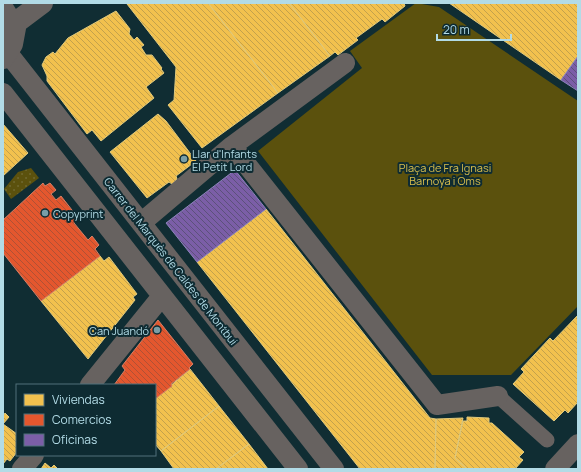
<svg xmlns="http://www.w3.org/2000/svg" width="581" height="472" viewBox="0 0 581 472" font-family="Manrope,sans-serif">
<defs>
<pattern id="grass-dots" width="8" height="8" patternUnits="userSpaceOnUse"><rect width="8" height="8" fill="#5b510d"/><path d="M2 2h.1M6 6h.1" fill="none" stroke="#706930" stroke-width="1.8" stroke-linecap="round"/></pattern>
<pattern id="homes-back-hatch" width="6" height="6" patternUnits="userSpaceOnUse"><rect width="6" height="6" fill="#f2c14e"/><path d="M-1 5l2 2M0 0l6 6M5-1l2 2" fill="none" stroke="#c3a14c"/></pattern>
<pattern id="shops-back-hatch" width="6" height="6" patternUnits="userSpaceOnUse"><rect width="6" height="6" fill="#e4572e"/><path d="M-1 5l2 2M0 0l6 6M5-1l2 2" fill="none" stroke="#b05135"/></pattern>
<pattern id="offices-back-hatch" width="6" height="6" patternUnits="userSpaceOnUse"><rect width="6" height="6" fill="#7b5ea7"/><path d="M-1 5l2 2M0 0l6 6M5-1l2 2" fill="none" stroke="#5c517b"/></pattern>
</defs>
<rect width="100%" height="100%" fill="#102d33"/>
<path fill="url(#grass-dots)" d="M 31,168 L 39,178 L 11,199 L 4,189 L 18,172 Z"/>
<path fill="#5b510d" d="M 416,3 L 439,7 L 578,101 L 578,306 L 511,375 L 432,375 L 258,151 L 362,68 L 350,51 Z"/>
<path fill="url(#homes-back-hatch)" stroke="#dfc97c" d="M 129,3 L 208,3 L 278,93 L 202,148 L 168,105 L 174,100 L 176,67 L 127,4 Z
M 208,3 L 289,3 L 330,56 L 278,93 Z
M 289,3 L 404,3 L 405,6 L 385,22 L 382,19 L 356,38 L 358,40 L 338,55 L 335,52 L 330,56 Z
M 449,3 L 578,3 L 578,56 L 561,80 Z
M 116,11 L 130,29 L 129,34 L 134,40 L 137,37 L 144,45 L 141,47 L 146,55 L 152,55 L 162,68 L 161,69 L 164,73 L 146,87 L 154,98 L 101,141 L 92,130 L 87,134 L 47,81 L 47,76 L 42,65 L 46,57 L 53,52 L 55,54 L 68,38 Z
M 158,114 L 166,121 L 196,161 L 176,176 L 177,179 L 172,184 L 169,182 L 147,198 L 110,152 Z
M 3,124 L 28,153 L 3,176 Z
M 266,209 L 430,418 L 436,419 L 435,469 L 360,469 L 197,262 Z
M 100,256 L 104,261 L 109,257 L 137,294 L 133,297 L 135,300 L 88,359 L 41,301 Z
M 578,315 L 578,402 L 568,413 L 565,410 L 554,421 L 513,384 L 524,372 L 521,369 L 550,338 L 553,341 Z
M 190,369 L 219,406 L 161,451 L 155,444 L 155,399 Z
M 219,406 L 249,444 L 216,469 L 174,469 L 161,451 Z
M 5,413 L 9,417 L 3,424 L 3,416 Z
M 467,417 L 489,418 L 489,423 L 492,423 L 524,452 L 519,457 L 523,460 L 515,469 L 467,469 L 455,458 L 463,421 L 467,421 Z
M 463,418 L 455,458 L 467,469 L 435,469 L 436,419 Z
M 3,424 L 17,434 L 17,452 L 10,461 L 7,459 L 3,464 Z
M 249,444 L 268,469 L 216,469 Z
M 45,463 L 51,468 L 54,465 L 58,469 L 41,469 Z"/>
<path fill="url(#shops-back-hatch)" stroke="#d57f65" d="M 43,183 L 45,186 L 50,183 L 56,190 L 51,194 L 56,200 L 61,196 L 79,219 L 74,223 L 88,240 L 92,236 L 99,245 L 95,249 L 100,256 L 41,301 L 3,253 L 3,220 Z
M 158,320 L 193,364 L 189,368 L 190,369 L 171,384 L 172,386 L 155,399 L 155,385 L 114,385 L 125,370 L 122,366 Z"/>
<path fill="url(#offices-back-hatch)" stroke="#8c84ba" d="M 578,56 L 578,91 L 561,80 Z
M 235,170 L 266,209 L 197,262 L 166,223 Z"/>
<g fill="none" stroke-linecap="round" stroke-linejoin="round">
<path stroke="#676260" stroke-width="15" d="M 498,396 L 547,440"/>
<path stroke="#676260" stroke-width="20" d="M 7,52 L 334,469
M 3,93 L 298,469
M 232,146 L 437,405 L 498,396
M 141,223 L 232,146 L 345,63
M 90,385 L 162,296
M 22,469 L 34,455
M 555,469 L 578,444"/>
<path stroke="#676260" stroke-width="22" d="M 3,9 L 15,28 L 12,44 L 3,58
M 14,24 L 42,3"/>
</g>
<g fill="#799ea7" stroke="#0e2b32" stroke-width="1.5">
<circle cx="184" cy="159" r="4"/>
<circle cx="45" cy="213" r="4"/>
<circle cx="157" cy="330" r="4"/>
</g>
<g text-anchor="middle" dominant-baseline="central" stroke-width="4" stroke-linejoin="round" paint-order="stroke">
<g font-size="11" fill="#b2dbe6" stroke="#0e2b32" text-anchor="start">
<text x="192" y="153">Llar d'Infants<tspan x="192" dy="13">El Petit Lord</tspan></text>
<text x="53" y="213">Copyprint</text>
<text x="149" y="330" text-anchor="end">Can Juandó</text>
</g>
<g font-size="11" fill="#d9bf4e" stroke="#0e2b32">
<text x="445" y="167">Plaça de Fra Ignasi<tspan x="445" dy="13">Barnoya i Oms</tspan></text>
</g>
<g font-size="11" fill="#b2dbe6" stroke="#0e2b32">
<text transform="translate(171 261) rotate(52)">Carrer del Marquès de Caldes de Montbui</text>
</g>
</g>
<rect width="581" height="472" fill="none" stroke="#b2dbe6" stroke-width="8"/>
<rect x="16" y="384" width="140" height="72" fill="#0e2b32" stroke="#50717a"/>
<rect x="24" y="394" width="20" height="12" fill="#f2c14e" stroke="#50717a"/>
<text x="52" y="404" font-size="12" fill="#b2dbe6">Viviendas</text>
<rect x="24" y="414" width="20" height="12" fill="#e4572e" stroke="#50717a"/>
<text x="52" y="424" font-size="12" fill="#b2dbe6">Comercios</text>
<rect x="24" y="434" width="20" height="12" fill="#7b5ea7" stroke="#50717a"/>
<text x="52" y="444" font-size="12" fill="#b2dbe6">Oficinas</text>
<path d="M437 34v6h74v-6" fill="none" stroke="#b2dbe6" stroke-width="2"/>
<text x="443" y="34" font-size="12" fill="#b2dbe6" stroke="#0e2b32" stroke-width="3" paint-order="stroke">20 m</text>
</svg>
